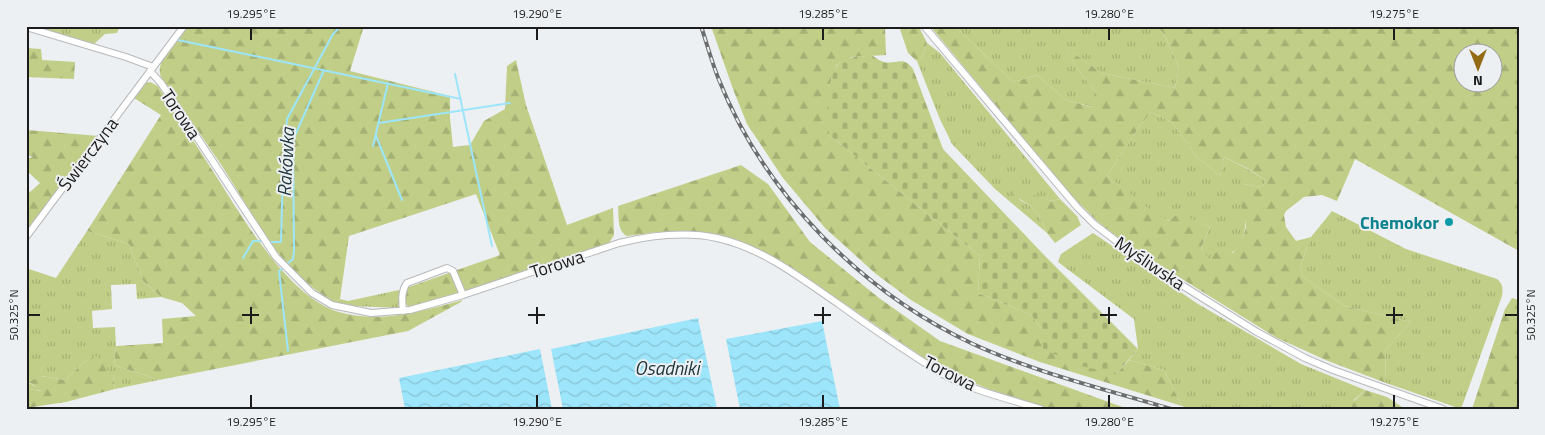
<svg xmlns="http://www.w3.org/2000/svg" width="1545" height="435" viewBox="0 0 1545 435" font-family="'Titillium Web',sans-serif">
<defs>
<pattern id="grass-tufts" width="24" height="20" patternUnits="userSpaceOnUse" patternTransform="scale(1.25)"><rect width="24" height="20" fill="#c1ce87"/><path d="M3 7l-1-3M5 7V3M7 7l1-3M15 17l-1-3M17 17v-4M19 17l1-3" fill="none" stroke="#a5b074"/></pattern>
<pattern id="forest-firs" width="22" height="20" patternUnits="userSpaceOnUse" patternTransform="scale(1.25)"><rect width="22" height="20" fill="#c1ce87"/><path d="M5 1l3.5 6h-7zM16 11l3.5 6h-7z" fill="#a5b074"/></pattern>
<pattern id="cemetery-stones" width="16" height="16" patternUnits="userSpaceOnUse" patternTransform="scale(1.25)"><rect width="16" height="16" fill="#c1ce87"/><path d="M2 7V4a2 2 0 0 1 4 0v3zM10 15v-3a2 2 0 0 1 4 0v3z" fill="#a5b074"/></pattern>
<pattern id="water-waves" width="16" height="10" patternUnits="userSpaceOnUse" patternTransform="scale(1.25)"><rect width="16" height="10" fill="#9de5fa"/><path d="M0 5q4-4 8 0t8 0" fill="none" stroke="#87c4d6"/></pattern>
</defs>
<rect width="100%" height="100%" fill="#edf0f2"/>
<path fill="url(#grass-tufts)" d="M 31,26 L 120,26 L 117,33 L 105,34 L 93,45 Z
M 955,26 L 1157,26 L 1164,34 L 1179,67 L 1175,88 L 1102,73 L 1064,47 L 1080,72 L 1095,91 L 1093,107 L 1066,100 L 1037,75 L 1013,82 Z
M 927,43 L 940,53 L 1060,199 L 1052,201 L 1013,189 L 1020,200 L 1032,207 L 1039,215 L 1047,233 L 995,189 L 952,144 L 939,117 L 917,61 L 922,57 Z
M 1151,112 L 1172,122 L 1196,156 L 1220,176 L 1224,157 L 1246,168 L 1267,181 L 1261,187 L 1244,184 C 1246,202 1251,243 1231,253 C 1225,257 1216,258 1209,260 L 1201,248 L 1210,227 L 1180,214 L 1169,221 L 1156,215 L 1107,176 L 1139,127 Z
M 1332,211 L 1406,249 L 1497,279 C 1503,284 1503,289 1502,296 L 1461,409 L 1386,383 L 1385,350 L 1411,322 L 1345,306 L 1303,277 L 1300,267 L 1311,237 Z
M 87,231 L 129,244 L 143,281 L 161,297 L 137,299 L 136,284 L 111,285 L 112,309 L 92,311 L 93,328 L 115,327 L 116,346 L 114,365 L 159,380 L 115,389 L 113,376 L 87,360 L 65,380 L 42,376 L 29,383 L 44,391 L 26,389 L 26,268 L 56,278 Z
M 1093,233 L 1198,304 L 1301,364 L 1365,390 L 1354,400 L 1353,409 L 1191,409 L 1182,406 L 1164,370 L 1129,360 L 1138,349 L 1134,319 L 1058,262 L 1061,254 Z
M 399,290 L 399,308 L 353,306 L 333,302 L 340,299 L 348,301 Z"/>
<path fill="url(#forest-firs)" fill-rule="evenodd" d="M 187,26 L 364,26 L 350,71 L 450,96 L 450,118 L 453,147 L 470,145 L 484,121 L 505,109 L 507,66 L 516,60 L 526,105 L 567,225 L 613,208 L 614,235 L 609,243 L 468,291 L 411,307 L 406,305 L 406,288 L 500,255 L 476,194 L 349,236 L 340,299 L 333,302 L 303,281 L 271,245 L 222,166 L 161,77 C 154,62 178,38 187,26 Z
M 711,26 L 885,26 L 886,55 L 852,57 L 837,65 L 831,79 L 829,135 L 980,256 L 978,293 L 1031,315 L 1043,330 L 1116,374 L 1129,360 L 1164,370 L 1182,406 L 1040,362 L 968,334 L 911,300 L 876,274 L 825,228 L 783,178 L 747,124 L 733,89 Z
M 899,26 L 919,27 L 927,43 L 922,57 L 917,61 L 908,53 Z
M 930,26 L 955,26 L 1013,82 L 1037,75 L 1066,100 L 1092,107 L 1095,91 L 1080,72 L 1063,46 L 1102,73 L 1175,88 L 1179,67 L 1164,34 L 1157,26 L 1519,26 L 1519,251 L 1355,159 L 1337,201 L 1322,195 L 1304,197 L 1286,211 L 1284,215 L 1286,227 L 1296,241 L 1311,237 L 1300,267 L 1303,277 L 1345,306 L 1411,322 L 1385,350 L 1386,383 L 1328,361 L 1277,338 L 1129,246 L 1097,221 L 1067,191 ZM 1462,52 L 1492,52 L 1492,82 L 1462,82 ZM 1151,112 L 1172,122 L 1196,156 L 1220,176 L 1224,157 L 1247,168 L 1267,181 L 1261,187 L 1244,184 L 1234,191 C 1247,219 1253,226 1233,253 L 1220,249 L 1209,259 L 1201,248 L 1210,227 L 1179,213 L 1169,221 L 1156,214 L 1107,176 L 1139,127 Z
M 26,48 L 41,49 L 42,60 L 75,62 L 74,79 L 26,77 Z
M 150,82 L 158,86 C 177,116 197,146 216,176 C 243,218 288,297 339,312 C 382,324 421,311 463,300 L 461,302 L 408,331 L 159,380 L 114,365 L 116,346 L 163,343 L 162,319 L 196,316 L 182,303 L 161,297 L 143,281 L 129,244 L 87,231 L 161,115 L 134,98 L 146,83 Z
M 26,110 L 27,130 L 99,136 L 26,233 L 26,190 L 30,192 L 40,183 L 26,170 L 26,159 L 33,157 L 26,155 Z
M 741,165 L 768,184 L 810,242 L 879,298 L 940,341 L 1128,409 L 1051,409 L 991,390 L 940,369 L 789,266 L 769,255 L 752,247 L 698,232 L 659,232 L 627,236 C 617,231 619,217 618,206 Z
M 1013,188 L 1052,201 L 1060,199 L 1077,216 L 1081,225 L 1055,243 L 1047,233 L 1039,215 L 1032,207 L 1012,194 Z
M 1512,298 L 1519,300 L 1519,409 L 1472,409 L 1505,309 Z
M 97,356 L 113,376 L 115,389 L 66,402 L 26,408 L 26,389 L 42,391 L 29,382 L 41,376 L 65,380 L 87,360 Z
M 1365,390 L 1387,397 L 1405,409 L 1353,409 L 1352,407 L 1354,401 Z"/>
<path fill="url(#cemetery-stones)" d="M 873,56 C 876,58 880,61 884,62 C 897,65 903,55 913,69 L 943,149 L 1045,256 L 1138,349 L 1116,374 L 1081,366 L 1043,349 L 1043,330 L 1031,315 L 978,293 L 980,256 L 829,135 C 829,118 826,79 837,66 C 845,56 861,56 873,56 Z"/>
<path fill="url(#water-waves)" d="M 698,318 L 717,409 L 563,409 L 551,349 Z
M 822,321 L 840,409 L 740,409 L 726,339 Z
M 540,349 L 552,409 L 405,409 L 399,378 Z"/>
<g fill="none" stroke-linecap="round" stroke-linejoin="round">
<path stroke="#9de5fa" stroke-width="2" d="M 178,40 L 461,99
M 455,74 L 492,246
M 379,123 L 510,103
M 376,136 L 402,200
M 373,146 L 388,83
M 271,242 L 281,242 L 283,170 L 287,119 L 333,34 L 341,26
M 243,258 L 253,241 L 261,241
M 288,263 L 293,259 L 294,251 L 293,140 L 324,70
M 282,269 L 279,271 L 288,351"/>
<g stroke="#b7b9bb" stroke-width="8">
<path id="minor" d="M 924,26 L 1077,207 L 1094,224 L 1140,259 L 1257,332 L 1305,358 L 1333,370 L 1443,409
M 26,27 L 126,57 L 153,67
M 150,71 L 161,83 L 276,257 L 312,293 L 332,305 L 371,313 L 410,310 L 463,295 L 619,243 C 652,235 684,231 717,238 C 763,248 802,279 840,305 C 873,329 907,352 941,373 C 970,390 1009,399 1041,409
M 26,237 L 184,26
M 403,311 C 402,301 401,291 407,283 L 447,268 L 453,271 L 463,295"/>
</g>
<use href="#minor" stroke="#fff" stroke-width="6"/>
<g stroke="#6c6d6e" stroke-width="4">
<path id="rail" d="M 701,26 C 707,44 712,63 719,80 C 765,195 862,292 973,344 C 1036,373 1105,389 1171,409"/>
</g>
<use href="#rail" stroke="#edf0f2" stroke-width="2" stroke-dasharray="5.5" stroke-linecap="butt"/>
</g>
<path fill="none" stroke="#1c1c1d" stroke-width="2" d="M 251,28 L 251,40M 537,28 L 537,40M 823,28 L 823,40M 1109,28 L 1109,40M 1394,28 L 1394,40M 251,307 L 251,324M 537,307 L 537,324M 823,307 L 823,324M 1109,307 L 1109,324M 1394,307 L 1394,324M 28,315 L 40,315M 242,315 L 259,315M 528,315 L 545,315M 814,315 L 831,315M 1100,315 L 1117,315M 1386,315 L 1403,315M 1505,315 L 1518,315M 251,395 L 251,408M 537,395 L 537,408M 823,395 L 823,408M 1109,395 L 1109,408M 1394,395 L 1394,408"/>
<circle fill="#0f9aa8" stroke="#edf0f2" stroke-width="2" cx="1449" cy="222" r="5"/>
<g text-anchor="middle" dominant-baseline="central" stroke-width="4" stroke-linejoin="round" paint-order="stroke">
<g font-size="18" fill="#1c1c1d" stroke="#edf0f2">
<text transform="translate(181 114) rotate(56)">Torowa</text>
<text transform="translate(88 154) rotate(-53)">Świerczyna</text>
<text transform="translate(1150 263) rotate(34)">Myśliwska</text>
<text transform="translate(557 264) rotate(-18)">Torowa</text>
<text transform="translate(950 373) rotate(27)">Torowa</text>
</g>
<g font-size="18" font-weight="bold" fill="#0d838f" stroke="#edf0f2" text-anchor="end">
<text x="1439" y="222">Chemokor</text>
</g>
<g font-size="19" font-style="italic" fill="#21383f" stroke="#edf0f2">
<text transform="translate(285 162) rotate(-87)">Rakówka</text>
<text x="667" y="367">Osadniki</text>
</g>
</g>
<rect width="1545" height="435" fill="none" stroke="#edf0f2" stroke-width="55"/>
<g transform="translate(1478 68) rotate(180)"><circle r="24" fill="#edf0f2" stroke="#999b9d"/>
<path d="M0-4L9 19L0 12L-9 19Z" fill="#926b13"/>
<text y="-8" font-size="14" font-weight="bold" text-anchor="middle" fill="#1c1c1d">N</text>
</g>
<rect x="28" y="28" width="1490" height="380" fill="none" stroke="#1c1c1d" stroke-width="2"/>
<g font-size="12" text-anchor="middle" fill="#1c1c1d">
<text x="251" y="18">19.295°E</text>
<text x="537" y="18">19.290°E</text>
<text x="823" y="18">19.285°E</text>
<text x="1109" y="18">19.280°E</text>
<text x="1394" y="18">19.275°E</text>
<text transform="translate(1531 315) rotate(-90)" y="4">50.325°N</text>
<text transform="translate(14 315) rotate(-90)" y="4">50.325°N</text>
<text x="251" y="426">19.295°E</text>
<text x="537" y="426">19.290°E</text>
<text x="823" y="426">19.285°E</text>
<text x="1109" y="426">19.280°E</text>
<text x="1394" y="426">19.275°E</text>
</g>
</svg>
